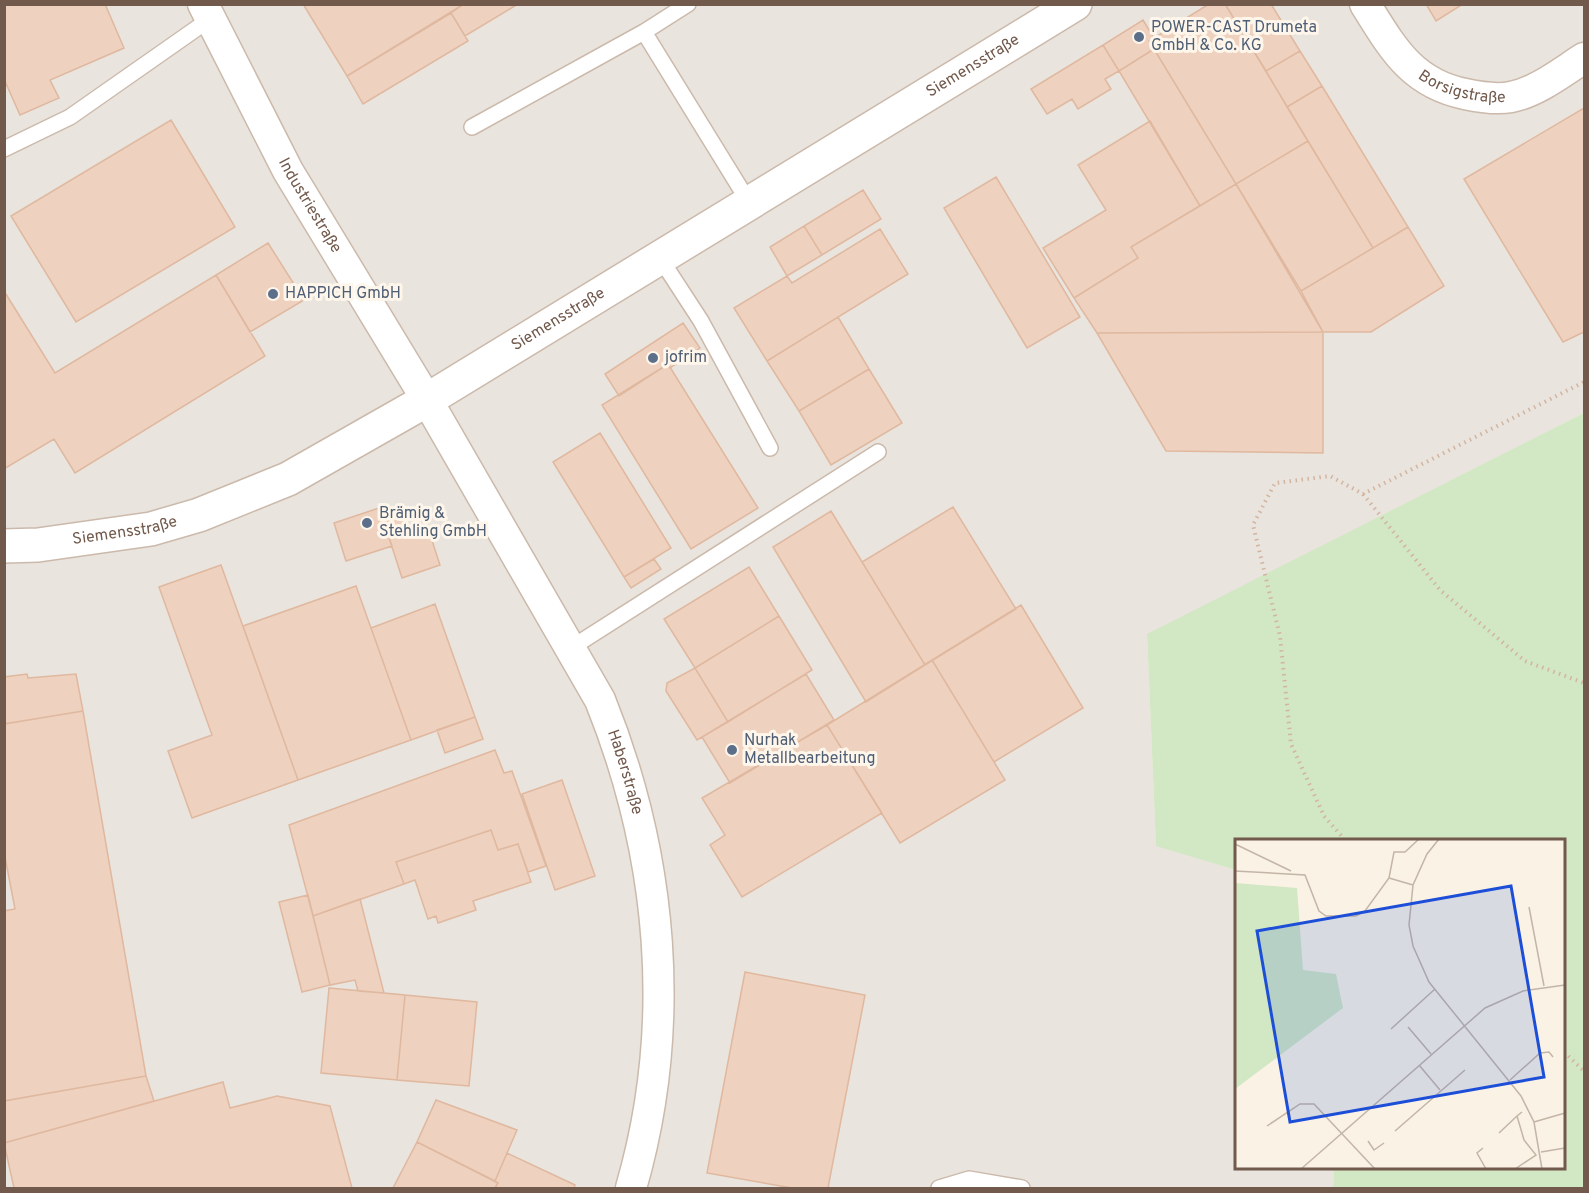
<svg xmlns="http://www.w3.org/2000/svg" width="1589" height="1193" viewBox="0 0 1589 1193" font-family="Overpass,sans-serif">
<rect width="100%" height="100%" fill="#faf2e4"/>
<path fill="#eae4de" d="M 5,5 L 1584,5 L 1584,413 L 1147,635 L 1156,845 L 1236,870 L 1236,1168 L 1334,1168 L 1333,1188 L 5,1188 Z"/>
<path fill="#d2e7c4" d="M 1584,413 L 1584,1188 L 1333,1188 L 1334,1168 L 1564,1168 L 1564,840 L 1236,840 L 1236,870 L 1156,846 L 1147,634 Z"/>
<path fill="#eed1be" stroke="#dfb89f" stroke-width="1.5" d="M 4,4 L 105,4 L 124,48 L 50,80 L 59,98 L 20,115 L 4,79 Z
M 303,4 L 464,4 L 347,76 Z
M 464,4 L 518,4 L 465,36 L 451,13 Z
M 1209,4 L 1225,4 L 1308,141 L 1236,184 L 1149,41 Z
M 1225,4 L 1271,4 L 1300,51 L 1266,71 Z
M 1426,4 L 1463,4 L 1436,21 Z
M 451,13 L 468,41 L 363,104 L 347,76 Z
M 1143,20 L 1154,38 L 1149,41 L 1154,49 L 1119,71 L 1103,45 Z
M 1103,45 L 1119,71 L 1105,79 L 1111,89 L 1078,109 L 1072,99 L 1047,114 L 1031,89 Z
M 1154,49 L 1236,184 L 1200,206 L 1119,71 Z
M 1300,51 L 1322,86 L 1287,107 L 1266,71 Z
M 1322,86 L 1408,227 L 1373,248 L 1287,107 Z
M 1584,108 L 1584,332 L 1563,342 L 1464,179 Z
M 171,120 L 235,227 L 76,322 L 11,216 Z
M 1150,121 L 1200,206 L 1131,247 L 1138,258 L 1074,298 L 1043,248 L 1106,210 L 1078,165 Z
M 1308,141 L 1373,248 L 1301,291 L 1236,184 Z
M 996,177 L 1080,317 L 1027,348 L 944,208 Z
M 1236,184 L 1323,332 L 1097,333 L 1074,298 L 1138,258 L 1131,247 Z
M 863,190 L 881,219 L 822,255 L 804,226 Z
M 804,226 L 822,255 L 787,276 L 770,247 Z
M 1408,227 L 1444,286 L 1371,332 L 1323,332 L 1301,291 Z
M 880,229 L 908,274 L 767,361 L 734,308 L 787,276 L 792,283 Z
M 268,243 L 304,300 L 250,332 L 216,275 Z
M 216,275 L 265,356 L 75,473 L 54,439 L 4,469 L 4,291 L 55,373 Z
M 838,317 L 869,369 L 799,411 L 767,361 Z
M 683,323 L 700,348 L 670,368 L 668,364 L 619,396 L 605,374 Z
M 1323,332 L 1323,453 L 1166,451 L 1097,333 Z
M 668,364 L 758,508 L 691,549 L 602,405 Z
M 869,369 L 902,423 L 831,465 L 799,411 Z
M 600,433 L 671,548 L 624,577 L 553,462 Z
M 953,507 L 1016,609 L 925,665 L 862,562 Z
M 379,508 L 392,546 L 346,561 L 334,523 Z
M 831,511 L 925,665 L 866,702 L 773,547 Z
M 403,512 L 411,534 L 428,528 L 440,565 L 402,578 L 383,519 Z
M 654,559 L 661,569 L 631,588 L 624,577 Z
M 221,565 L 298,780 L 192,818 L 168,751 L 212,735 L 159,587 Z
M 749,567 L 779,616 L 695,668 L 664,619 Z
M 356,586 L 411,740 L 298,780 L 243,626 Z
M 435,604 L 475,717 L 411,740 L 371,628 Z
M 1021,605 L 1083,708 L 994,762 L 932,660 Z
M 779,616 L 812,670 L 728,722 L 695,668 Z
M 932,660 L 1005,780 L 900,843 L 827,725 Z
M 695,668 L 728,722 L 697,740 L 666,691 L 667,683 Z
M 27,674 L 28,678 L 76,674 L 83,711 L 4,724 L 4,677 Z
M 806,674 L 834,720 L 730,783 L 702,737 Z
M 83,711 L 146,1076 L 4,1101 L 4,911 L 15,909 L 4,852 L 4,724 Z
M 475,717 L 483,739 L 445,753 L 437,730 Z
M 827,725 L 882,813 L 742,897 L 710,845 L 725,835 L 702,798 Z
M 495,750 L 504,773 L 512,771 L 546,866 L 528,872 L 518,844 L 498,850 L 491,830 L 396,862 L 404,884 L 313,916 L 289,825 Z
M 562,780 L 595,876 L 555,890 L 522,794 Z
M 491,830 L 498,850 L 518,844 L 531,882 L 473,901 L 476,910 L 438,923 L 436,916 L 428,919 L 415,880 L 404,884 L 396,862 Z
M 308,895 L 330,985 L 302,992 L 279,902 Z
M 360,899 L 384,993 L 358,991 L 355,980 L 330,985 L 313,916 Z
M 745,972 L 865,995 L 828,1188 L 792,1188 L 707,1173 Z
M 329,988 L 405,995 L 397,1080 L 321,1073 Z
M 405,995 L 477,1002 L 469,1086 L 397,1080 Z
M 146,1076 L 154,1101 L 4,1143 L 4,1101 Z
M 223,1082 L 230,1108 L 277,1096 L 330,1106 L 352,1188 L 14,1188 L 4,1143 Z
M 436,1100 L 517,1130 L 495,1181 L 417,1142 Z
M 417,1142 L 498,1183 L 495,1188 L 393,1188 Z
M 507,1153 L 575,1185 L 574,1188 L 495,1188 L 498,1183 L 495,1181 Z"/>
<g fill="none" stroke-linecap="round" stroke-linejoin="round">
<g stroke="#cbbaab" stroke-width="18">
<path id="service" d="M 644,32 L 750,204
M 472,127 L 644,32 L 688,4
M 4,149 L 70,117 L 210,19
M 660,258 L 701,321 L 770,448
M 571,648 L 878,452
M 939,1188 L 969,1179 L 1022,1188"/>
</g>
<g stroke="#cbbaab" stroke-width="33">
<g id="minor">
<path id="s1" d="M 203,4 L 288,171 L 427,400 L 600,700 C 663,856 678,1026 631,1188"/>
<path id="s2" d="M 1365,4 C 1392,47 1411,83 1465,94 C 1479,97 1496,100 1511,97 C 1537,92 1562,72 1584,58"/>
</g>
</g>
<g stroke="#cbbaab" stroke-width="36">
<g id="tertiary">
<path id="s3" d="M 4,546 L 38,545 L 151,529 L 199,515 L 288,479 L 427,400 L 1075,4"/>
</g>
</g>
<path stroke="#d2b5a1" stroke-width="4" stroke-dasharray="1.5 4.5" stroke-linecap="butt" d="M 1363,494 L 1440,590 L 1525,661 L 1584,683
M 1345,840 L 1324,816 L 1291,744 L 1280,636 L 1253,525 L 1275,483 L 1330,476 L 1363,494 L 1584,382
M 1564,1052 L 1584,1071"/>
<use href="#service" stroke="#fff" stroke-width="15"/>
<use href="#minor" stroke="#fff" stroke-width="30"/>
<use href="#tertiary" stroke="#fff" stroke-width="33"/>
</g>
<g fill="#5c6f8a" stroke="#fef6ea" stroke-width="2">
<circle cx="1139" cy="37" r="6"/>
<circle cx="273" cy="294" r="6"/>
<circle cx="653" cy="358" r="6"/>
<circle cx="367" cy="523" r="6"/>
<circle cx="732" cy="750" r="6"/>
</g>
<g text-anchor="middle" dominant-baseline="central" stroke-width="6" stroke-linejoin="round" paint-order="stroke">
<g font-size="16" fill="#4e5e75" stroke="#fef6ea" text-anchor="start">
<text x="1151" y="28">POWER-CAST Drumeta<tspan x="1151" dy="18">GmbH &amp; Co. KG</tspan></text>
<text x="285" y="294">HAPPICH GmbH</text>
<text x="665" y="358">jofrim</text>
<text x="379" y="514">Brämig &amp;<tspan x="379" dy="18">Stehling GmbH</tspan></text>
<text x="744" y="741">Nurhak<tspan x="744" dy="18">Metallbearbeitung</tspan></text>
</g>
<g font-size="16" fill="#71594c" stroke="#fef6ea">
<text stroke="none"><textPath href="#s3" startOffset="1094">Siemensstraße</textPath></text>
<text stroke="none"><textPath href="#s2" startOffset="135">Borsigstraße</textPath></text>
<text stroke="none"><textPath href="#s1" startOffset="228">Industriestraße</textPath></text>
<text stroke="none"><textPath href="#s3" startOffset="608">Siemensstraße</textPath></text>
<text stroke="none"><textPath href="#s3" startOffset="122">Siemensstraße</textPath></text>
<text stroke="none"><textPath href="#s1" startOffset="878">Haberstraße</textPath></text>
</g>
</g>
<g transform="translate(1235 839)">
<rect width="330" height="330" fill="#faf2e4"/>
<path d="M 0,44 L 62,49 L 68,131 L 101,135 L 108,169 L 0,250 Z" fill="#d2e7c4"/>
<path fill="none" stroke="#c3b5a7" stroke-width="1.5" d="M 204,0 L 192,15 L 178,46 L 174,86 L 178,107 L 194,143 L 286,257 L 299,283 L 307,330M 0,5 L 56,32M 0,32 L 70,36 L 84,72 L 91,77 L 121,77 L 130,72 L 154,39 L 159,13 L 170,13 L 184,0M 154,39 L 178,46M 294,68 L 309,147M 173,188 L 196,215M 156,190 L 200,150M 184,226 L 205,251M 275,241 L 305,214 L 314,213 L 318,218M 299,283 L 330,274M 32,287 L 65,265 L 79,265 L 140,330M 160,292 L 230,231M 264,294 L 282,277M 133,302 L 139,311 L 149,304M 248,309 L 242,314 L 251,330M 306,313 L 330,309M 66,330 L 250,169 L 288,152 L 330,146M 280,330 L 301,316 L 289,301 L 282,277 L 287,273"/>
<path fill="#1d4ed8" fill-opacity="0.15" stroke="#1d4ed8" stroke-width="3" d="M 276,47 L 309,238 L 55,283 L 22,92 Z"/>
<rect width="330" height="330" fill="none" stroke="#71594c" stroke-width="3"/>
</g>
<rect width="1589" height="1193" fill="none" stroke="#71594c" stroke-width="12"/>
</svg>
